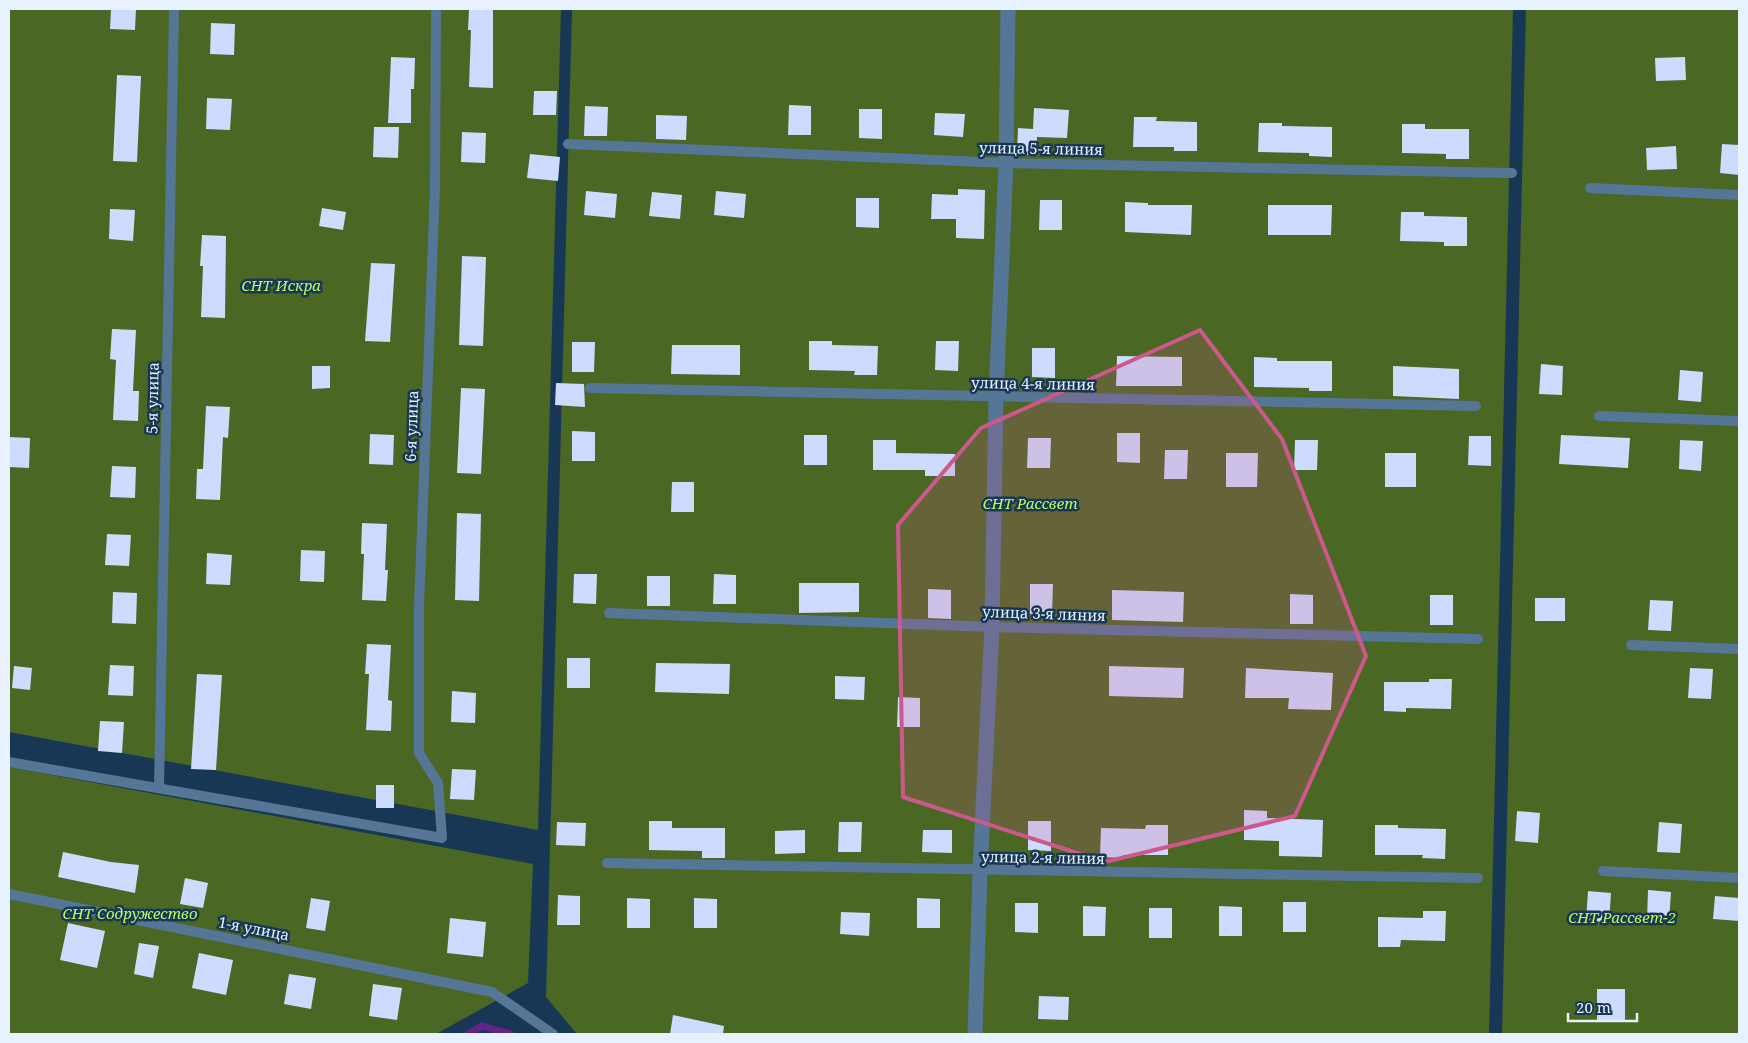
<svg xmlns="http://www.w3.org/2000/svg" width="1748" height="1043" viewBox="0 0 1748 1043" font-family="'Noto Serif',serif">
<rect width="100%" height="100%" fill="#183754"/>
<path fill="#4a6724" d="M 9,9 L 561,9 L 538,830 L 9,732 Z
M 572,9 L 1513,9 L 1489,1034 L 577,1034 L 546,997 Z
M 1526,9 L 1739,9 L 1739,1034 L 1502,1034 Z
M 9,767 L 533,864 L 528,983 L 436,1034 L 9,1034 Z"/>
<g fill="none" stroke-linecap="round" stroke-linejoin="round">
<path stroke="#63238a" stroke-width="7" d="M 468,1034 L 482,1026 L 511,1034"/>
</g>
<path fill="#cddbfe" d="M 111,9 L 136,9 L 135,30 L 110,29 Z
M 469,9 L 493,9 L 493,88 L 469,87 L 471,30 L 468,30 Z
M 211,23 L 235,24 L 234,55 L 210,54 Z
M 391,57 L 415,58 L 414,89 L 411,89 L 411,123 L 388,123 Z
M 1685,57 L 1686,80 L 1656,81 L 1655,58 Z
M 117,75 L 141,76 L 137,162 L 113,161 Z
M 534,91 L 557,91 L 556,115 L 533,115 Z
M 207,98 L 232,99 L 230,130 L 206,129 Z
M 789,105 L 811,106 L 811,135 L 788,135 Z
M 585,106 L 608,107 L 607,136 L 584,136 Z
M 1034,108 L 1069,110 L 1067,138 L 1037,137 L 1036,155 L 1017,154 L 1018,128 L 1033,129 Z
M 859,109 L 882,109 L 882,139 L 859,138 Z
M 935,113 L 965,114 L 963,137 L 934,135 Z
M 656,115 L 687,116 L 686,140 L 656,139 Z
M 1134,117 L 1157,117 L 1156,121 L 1197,122 L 1197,151 L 1174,151 L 1174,147 L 1133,147 Z
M 1259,123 L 1282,123 L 1282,126 L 1332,127 L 1332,157 L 1309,156 L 1309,153 L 1258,152 Z
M 1402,124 L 1425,124 L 1425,129 L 1469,129 L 1469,159 L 1446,159 L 1446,154 L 1402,153 Z
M 374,127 L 399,127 L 398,158 L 373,157 Z
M 462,132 L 486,133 L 485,163 L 461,162 Z
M 1722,144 L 1739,145 L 1739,175 L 1720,173 Z
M 1676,146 L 1677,169 L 1647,170 L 1646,148 Z
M 530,154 L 560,157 L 558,181 L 527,178 Z
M 958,189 L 985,190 L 984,239 L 956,238 L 956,219 L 931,219 L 932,194 L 958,195 Z
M 586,191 L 617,194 L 615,218 L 584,215 Z
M 716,191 L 746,194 L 744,218 L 714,215 Z
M 652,192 L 682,195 L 680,219 L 649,216 Z
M 856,198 L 879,198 L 879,228 L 856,227 Z
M 1040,200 L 1062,200 L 1062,230 L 1039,230 Z
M 1125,202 L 1148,203 L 1148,205 L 1192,205 L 1191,235 L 1125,232 Z
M 1268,205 L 1332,205 L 1331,235 L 1268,235 Z
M 322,208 L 346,212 L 343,230 L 319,226 Z
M 110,209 L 135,210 L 133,241 L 109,239 Z
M 1401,212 L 1424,212 L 1424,216 L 1467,217 L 1467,246 L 1444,246 L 1444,242 L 1400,241 Z
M 202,235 L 226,236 L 225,318 L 201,317 L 203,266 L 200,266 Z
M 462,256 L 486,257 L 483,346 L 459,345 Z
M 371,263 L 395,264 L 390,342 L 365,341 Z
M 112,329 L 136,330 L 133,391 L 139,391 L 138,421 L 113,420 L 116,360 L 110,359 Z
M 809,341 L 832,341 L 832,345 L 878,346 L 877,375 L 854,375 L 855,371 L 809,370 Z
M 936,341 L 959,341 L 958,371 L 935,370 Z
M 572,342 L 595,342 L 594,372 L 572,372 Z
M 672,345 L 740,345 L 740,375 L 671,374 Z
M 1032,348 L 1055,348 L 1055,378 L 1032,377 Z
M 1117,356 L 1182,357 L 1182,386 L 1116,386 Z
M 1254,357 L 1277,358 L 1277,361 L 1332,361 L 1332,391 L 1309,391 L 1309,388 L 1254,387 Z
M 1541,364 L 1563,366 L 1562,395 L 1539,394 Z
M 312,366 L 330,366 L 330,388 L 312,389 Z
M 1393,366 L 1459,369 L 1459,399 L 1393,396 Z
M 1680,370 L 1703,372 L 1701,402 L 1678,400 Z
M 556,383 L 584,384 L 585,407 L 555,405 Z
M 461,388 L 485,389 L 481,474 L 457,473 Z
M 206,406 L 230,407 L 228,438 L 223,437 L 220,500 L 196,499 L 197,469 L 203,469 Z
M 572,431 L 595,432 L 595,461 L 572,461 Z
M 1117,433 L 1140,433 L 1140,463 L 1117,462 Z
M 370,434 L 394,435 L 393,465 L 369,464 Z
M 804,435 L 827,435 L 827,465 L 804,465 Z
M 1561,435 L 1630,438 L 1628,468 L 1559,464 Z
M 1469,436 L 1491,436 L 1491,466 L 1468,465 Z
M 9,437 L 30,438 L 29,468 L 9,467 Z
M 1028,438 L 1051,438 L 1050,468 L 1027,468 Z
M 873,440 L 896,440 L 896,453 L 955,454 L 955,476 L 925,476 L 925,470 L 873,470 Z
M 1295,440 L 1318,440 L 1317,470 L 1294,470 Z
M 1680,440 L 1703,441 L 1701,471 L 1679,469 Z
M 1165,450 L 1188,450 L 1187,479 L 1164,479 Z
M 1226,453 L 1258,453 L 1257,487 L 1226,487 Z
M 1385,453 L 1416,453 L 1416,487 L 1385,487 Z
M 112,466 L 136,467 L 135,498 L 110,497 Z
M 672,482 L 694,482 L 694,512 L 671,512 Z
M 457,513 L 481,514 L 479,601 L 455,600 Z
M 362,523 L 387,524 L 385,570 L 388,570 L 386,601 L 362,600 L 364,554 L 361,554 Z
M 107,534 L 131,535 L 129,566 L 105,565 Z
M 301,550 L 325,551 L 324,582 L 300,581 Z
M 207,553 L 232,555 L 230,585 L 206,584 Z
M 574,574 L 597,574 L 596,604 L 573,603 Z
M 714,574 L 736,575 L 736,604 L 713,604 Z
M 647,576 L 670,576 L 670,606 L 647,606 Z
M 799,583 L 859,583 L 859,612 L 799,613 Z
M 1030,584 L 1053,584 L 1052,614 L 1030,614 Z
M 928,589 L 951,590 L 951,619 L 928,618 Z
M 1112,590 L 1184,592 L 1183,622 L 1112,620 Z
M 113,592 L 137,593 L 136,624 L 112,623 Z
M 1290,594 L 1313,595 L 1313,624 L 1290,624 Z
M 1430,595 L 1453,595 L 1453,625 L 1430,625 Z
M 1535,598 L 1565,598 L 1565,621 L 1535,621 Z
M 1650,600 L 1673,601 L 1671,631 L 1648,630 Z
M 367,644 L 391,645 L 388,700 L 392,701 L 391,731 L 366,730 L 369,674 L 365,674 Z
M 567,658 L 590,658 L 590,688 L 567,688 Z
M 656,663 L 730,664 L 729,694 L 655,692 Z
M 110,665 L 134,666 L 133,696 L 108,695 Z
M 14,666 L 32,668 L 30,690 L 12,688 Z
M 1109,666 L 1184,668 L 1183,698 L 1109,696 Z
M 1246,668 L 1333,673 L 1331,710 L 1288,709 L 1289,698 L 1245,698 Z
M 1690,668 L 1713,669 L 1711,699 L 1688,698 Z
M 197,674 L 222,675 L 216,770 L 191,769 Z
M 835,676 L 865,677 L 864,700 L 835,699 Z
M 1429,679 L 1452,679 L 1451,709 L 1406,708 L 1406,712 L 1384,711 L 1384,682 L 1429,682 Z
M 452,691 L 476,693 L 475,723 L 451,722 Z
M 898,697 L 920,698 L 920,727 L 897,727 Z
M 100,721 L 124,722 L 122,753 L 98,751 Z
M 452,769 L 476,770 L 474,800 L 450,799 Z
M 376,785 L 394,785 L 394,808 L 376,808 Z
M 1244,810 L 1267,811 L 1267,818 L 1323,820 L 1322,857 L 1279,856 L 1279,841 L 1244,840 Z
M 1517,811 L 1540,813 L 1538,843 L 1515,841 Z
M 649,821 L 672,821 L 672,828 L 725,828 L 725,858 L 702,858 L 702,851 L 649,850 Z
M 1028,821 L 1051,821 L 1051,851 L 1028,850 Z
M 557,822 L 586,823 L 585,846 L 556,845 Z
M 839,822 L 862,822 L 861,852 L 838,852 Z
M 1659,822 L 1682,824 L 1680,853 L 1657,852 Z
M 1146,825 L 1168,825 L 1168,855 L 1123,855 L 1123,858 L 1100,857 L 1101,828 L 1145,829 Z
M 1375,825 L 1398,825 L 1398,828 L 1446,829 L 1445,859 L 1422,858 L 1423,855 L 1375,855 Z
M 805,830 L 805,853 L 775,854 L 775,831 Z
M 923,830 L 952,830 L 952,853 L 922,852 Z
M 63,852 L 111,862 L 139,865 L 135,893 L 58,877 Z
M 185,878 L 208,883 L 203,908 L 180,904 Z
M 1648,890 L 1671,892 L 1669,922 L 1647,920 Z
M 1588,891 L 1611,893 L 1609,922 L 1586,921 Z
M 558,895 L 580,896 L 580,925 L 557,925 Z
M 1715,896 L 1739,898 L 1739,921 L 1713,919 Z
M 311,898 L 330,901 L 325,931 L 306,928 Z
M 627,898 L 650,899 L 650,928 L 627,928 Z
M 694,898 L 717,899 L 717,928 L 694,928 Z
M 917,898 L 940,899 L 940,928 L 917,928 Z
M 1283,902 L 1306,902 L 1306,932 L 1283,932 Z
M 1015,903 L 1038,903 L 1038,933 L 1015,932 Z
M 1083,906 L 1106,907 L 1105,936 L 1083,936 Z
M 1219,906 L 1242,907 L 1242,936 L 1219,936 Z
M 1149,908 L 1172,908 L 1172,938 L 1149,938 Z
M 1423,911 L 1446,911 L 1445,941 L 1401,940 L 1400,947 L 1378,947 L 1378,917 L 1423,918 Z
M 841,912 L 870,913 L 869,936 L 840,934 Z
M 450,918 L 486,922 L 483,957 L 447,953 Z
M 68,923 L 105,931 L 97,968 L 60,960 Z
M 139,943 L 159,946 L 153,978 L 134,974 Z
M 199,953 L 233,960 L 226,995 L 192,988 Z
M 289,974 L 316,978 L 311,1009 L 284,1004 Z
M 373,984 L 402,988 L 397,1020 L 369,1016 Z
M 1597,989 L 1625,989 L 1625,1021 L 1597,1021 Z
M 1039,996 L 1069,997 L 1068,1020 L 1038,1019 Z
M 673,1015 L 724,1026 L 723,1034 L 670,1034 Z"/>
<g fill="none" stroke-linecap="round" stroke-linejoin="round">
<path stroke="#557697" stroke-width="10" d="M 568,144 L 1006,163 L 1512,173
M 1590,188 L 1739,195
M 590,388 L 1476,406
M 1599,416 L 1739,421
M 609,613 L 992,627 L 1478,639
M 1631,645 L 1739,649
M 9,762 L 442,838 L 438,783 L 419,753 L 419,607 L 435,187 L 436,9
M 159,788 L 174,9
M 607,863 L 1478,878
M 1603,871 L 1739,878
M 9,894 L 492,992 L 553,1034"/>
<path stroke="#557697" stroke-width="15" d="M 975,1034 L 980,871 L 992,627 L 996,397 L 1006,163 L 1008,9"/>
</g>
<path fill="#cd598c" fill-opacity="0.2" stroke="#cd598c" stroke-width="4" stroke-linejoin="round" d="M 1200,330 L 1282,439 L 1366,656 L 1295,816 L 1105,862 L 903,797 L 898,525 L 981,428 Z"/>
<g text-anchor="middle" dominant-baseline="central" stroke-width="5" stroke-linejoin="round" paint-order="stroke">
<g font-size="15" fill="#e7f2fe" stroke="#183754">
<text transform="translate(1041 148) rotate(1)">улица 5-я линия</text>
<text transform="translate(1033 383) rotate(1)">улица 4-я линия</text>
<text transform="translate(152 398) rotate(-89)">5-я улица</text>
<text transform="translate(411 426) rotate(-88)">6-я улица</text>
<text transform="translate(1044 613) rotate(2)">улица 3-я линия</text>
<text transform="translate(1043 857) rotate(1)">улица 2-я линия</text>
<text transform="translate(254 928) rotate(11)">1-я улица</text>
</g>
<g font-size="15" font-style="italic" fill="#bafb62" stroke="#183754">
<text x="281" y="285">СНТ Искра</text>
<text x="1030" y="503">СНТ Рассвет</text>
<text x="130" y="913">СНТ Содружество</text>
<text x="1622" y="917">СНТ Рассвет-2</text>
</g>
</g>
<rect width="1748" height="1043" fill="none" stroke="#e7f2fe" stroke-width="20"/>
<path d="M1568 1013v8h69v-8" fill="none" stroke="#e7f2fe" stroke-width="2.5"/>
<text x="1576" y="1013" font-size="15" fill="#e7f2fe" stroke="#183754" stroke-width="4" paint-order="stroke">20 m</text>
</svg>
